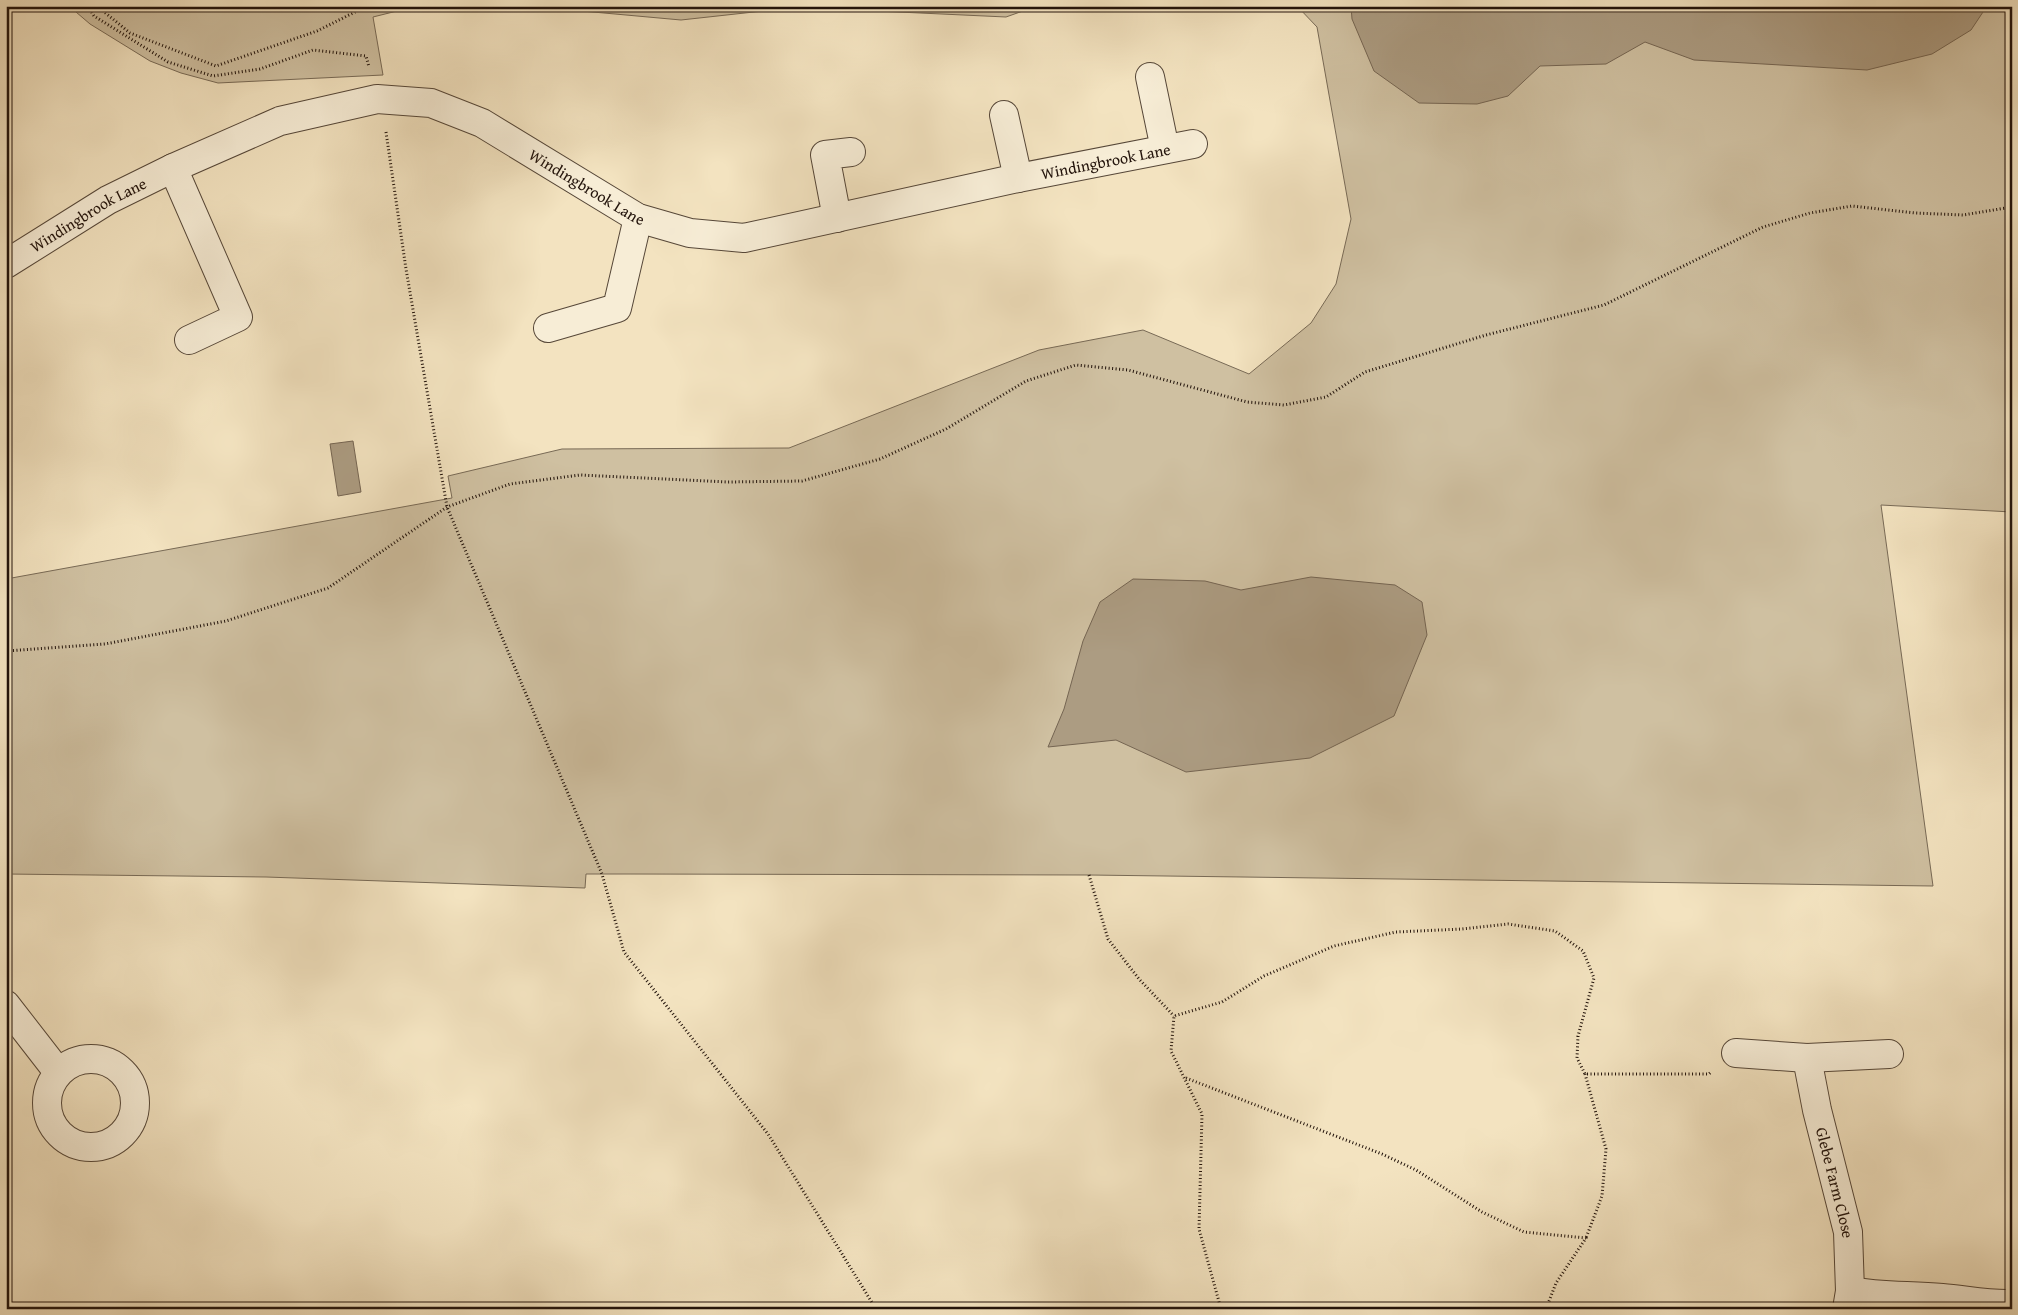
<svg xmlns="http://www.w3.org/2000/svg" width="2018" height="1315" viewBox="0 0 2018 1315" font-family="'Gentium Book Plus',serif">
<rect width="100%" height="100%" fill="#f3e3c0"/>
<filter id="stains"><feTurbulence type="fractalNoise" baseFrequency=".004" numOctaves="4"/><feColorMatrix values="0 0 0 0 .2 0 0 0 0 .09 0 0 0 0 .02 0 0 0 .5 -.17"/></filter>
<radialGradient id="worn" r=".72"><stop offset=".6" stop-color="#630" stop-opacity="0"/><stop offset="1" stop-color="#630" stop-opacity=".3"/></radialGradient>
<path fill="#cfc0a1" stroke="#786a56" d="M 69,6 L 417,6 L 373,17 L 383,75 L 218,83 L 181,73 L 150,61 L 90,24 Z
M 527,6 L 1037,6 L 1006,17 L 834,9 L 772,10 L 681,20 Z
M 1297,6 L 2012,6 L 2012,512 L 1881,505 L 1933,886 L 1089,875 L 629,874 L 586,874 L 585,888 L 266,877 L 6,874 L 6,579 L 452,498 L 448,476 L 562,449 L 789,448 L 1039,350 L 1143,330 L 1249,374 L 1311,323 L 1336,284 L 1351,219 L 1317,27 Z"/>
<path fill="#ac9c82" stroke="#756552" d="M 1351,6 L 1987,6 L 1971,30 L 1932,54 L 1867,70 L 1694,60 L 1645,42 L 1606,64 L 1540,66 L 1508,96 L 1477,104 L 1419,103 L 1374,71 L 1352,19 Z
M 353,441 L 361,492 L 338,496 L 330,444 Z
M 1311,577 L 1395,585 L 1422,602 L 1427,635 L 1394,716 L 1310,758 L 1186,772 L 1116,740 L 1048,747 L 1064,709 L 1083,641 L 1100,602 L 1133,579 L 1205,581 L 1241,590 Z"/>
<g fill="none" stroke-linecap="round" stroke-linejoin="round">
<g stroke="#564738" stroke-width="30">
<g id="minor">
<path d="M 1150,77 L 1165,149"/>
<path d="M 1004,115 L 1018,178"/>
<path d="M 173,168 L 238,317 L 189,340"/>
<path d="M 837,218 L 825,155 L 851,152"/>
<path id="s1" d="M 6,264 L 108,200 L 173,168 L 280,121 L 377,99 L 431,103 L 482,123 L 638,218 L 690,233 L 744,238 L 1018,178 L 1193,144"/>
<path d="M 548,328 L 617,308 L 638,218"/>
<path d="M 6,1005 L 58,1072"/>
<path d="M 1736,1053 L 1807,1058 L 1889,1054"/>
<path id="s2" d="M 1807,1058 L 1817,1110 L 1848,1232 L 1850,1291 L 1847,1309"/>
<circle cx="91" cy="1103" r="44"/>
<path d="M 1850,1291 C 1881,1297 1911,1295 1942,1298 C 1966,1300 1988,1305 2012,1304"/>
</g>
</g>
<path stroke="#22130b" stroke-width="3" stroke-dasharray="1 2.5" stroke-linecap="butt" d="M 88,6 L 94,16 L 168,62 L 213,76 L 260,69 L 313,50 L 366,56 L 369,67
M 97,6 L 130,33 L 216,66 L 317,31 L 367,6
M 386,132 L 406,269 L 447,507 L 602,874 L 624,952 L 768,1134 L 876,1309
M 6,651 L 105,644 L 226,621 L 328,588 L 447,507 L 510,484 L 580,475 L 728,482 L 802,481 L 880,459 L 946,429 L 1026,381 L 1076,365 L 1128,370 L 1247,402 L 1284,405 L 1326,397 L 1365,372 L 1486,335 L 1604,305 L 1763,227 L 1810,213 L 1852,206 L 1915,213 L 1963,215 L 2012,207
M 1089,875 L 1108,939 L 1139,979 L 1174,1016
M 1585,1074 L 1606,1149 L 1602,1196 L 1586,1238
M 1186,1078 L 1382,1154 L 1416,1170 L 1482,1212 L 1524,1232 L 1586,1238 L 1556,1283 L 1546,1309
M 1221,1309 L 1199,1229 L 1202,1114 L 1171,1051 L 1174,1016 L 1222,1002 L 1264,976 L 1334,946 L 1396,932 L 1462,929 L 1508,924 L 1555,931 L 1583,951 L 1594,978 L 1578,1036 L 1577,1058 L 1585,1074 L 1709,1074 L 1711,1072"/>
<use href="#minor" stroke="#f7edd6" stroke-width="28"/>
</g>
<g text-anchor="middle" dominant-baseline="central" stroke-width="5" stroke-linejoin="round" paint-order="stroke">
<g font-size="16" fill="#22130b" stroke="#f7edd6">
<text stroke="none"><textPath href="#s1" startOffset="1179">Windingbrook Lane</textPath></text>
<text stroke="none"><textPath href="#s1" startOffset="641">Windingbrook Lane</textPath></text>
<text stroke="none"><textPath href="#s1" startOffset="96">Windingbrook Lane</textPath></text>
<text stroke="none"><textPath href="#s2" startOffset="128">Glebe Farm Close</textPath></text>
</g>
</g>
<rect width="2018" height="1315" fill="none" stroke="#f3e3c0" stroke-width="25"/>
<rect x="8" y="8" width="2003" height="1300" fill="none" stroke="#22130b" stroke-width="2.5"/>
<rect x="12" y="12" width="1993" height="1290" fill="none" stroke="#22130b"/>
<rect width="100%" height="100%" filter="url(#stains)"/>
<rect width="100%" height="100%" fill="url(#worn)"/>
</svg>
